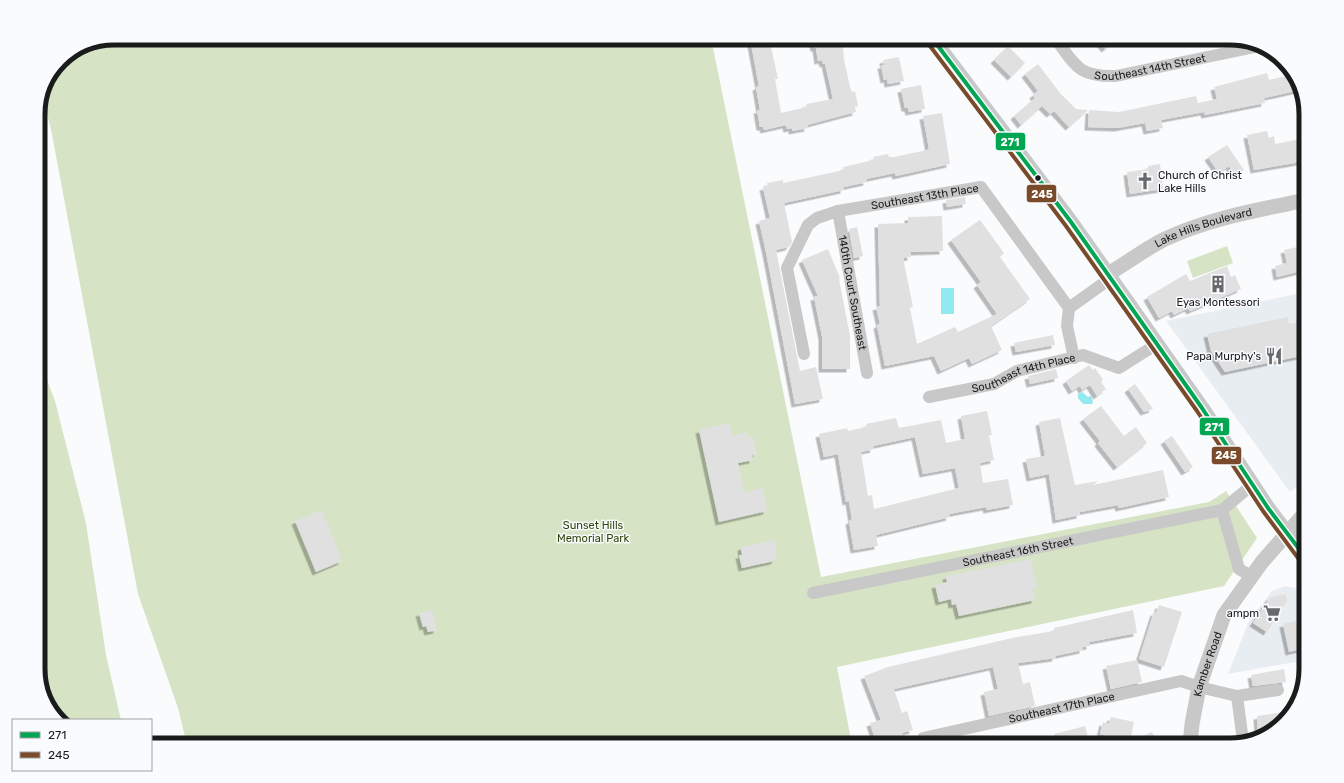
<svg xmlns="http://www.w3.org/2000/svg" width="1344" height="783" viewBox="0 0 1344 783" font-family="Rubik,sans-serif">
<defs>
<filter id="shadow"><feDropShadow dx="-3.5" dy="3.5" stdDeviation="0" flood-color="#0004"/></filter>
</defs>
<rect width="100%" height="100%" fill="#fafbfd"/>
<path fill="#e8edf2" d="M 1306,292 L 1306,480 L 1290,492 L 1166,321 Z
M 1285,586 L 1299,589 L 1306,600 L 1306,660 L 1228,674 L 1249,621 L 1272,591 Z"/>
<path fill="#d6e4c5" d="M 114,38 L 711,38 L 821,577 L 1209,502 L 1226,491 L 1257,538 L 1224,586 L 837,667 L 852,745 L 187,745 L 178,708 L 138,594 L 51,129 L 43,99 L 61,60 L 85,44 Z
M 1227,246 L 1233,263 L 1193,278 L 1187,261 Z
M 38,356 L 55,401 L 86,523 L 106,655 L 121,720 L 61,720 L 48,707 L 38,673 Z"/>
<path fill="#92e9f0" d="M 941,288 L 954,288 L 954,314 L 941,314 Z
M 1082,392 L 1088,397 L 1091,396 L 1093,402 L 1092,404 L 1083,404 L 1078,398 L 1078,394 Z"/>
<path fill="#e0e0e0" fill-rule="evenodd" filter="url(#shadow)" d="M 750,38 L 768,38 L 770,42 L 778,79 L 775,79 L 781,113 L 807,107 L 806,104 L 833,99 L 825,63 L 823,64 L 822,60 L 818,61 L 816,48 L 814,48 L 812,38 L 842,38 L 844,59 L 850,87 L 852,92 L 855,91 L 858,106 L 855,107 L 856,112 L 807,125 L 808,128 L 792,131 L 792,128 L 787,129 L 786,125 L 764,130 L 763,127 L 760,127 L 757,110 L 760,110 L 756,87 L 759,86 L 758,81 Z
M 1096,38 L 1119,38 L 1105,49 Z
M 1008,46 L 1025,63 L 1011,77 L 994,60 Z
M 899,57 L 904,81 L 888,84 L 887,79 L 884,80 L 881,65 L 884,65 L 883,60 Z
M 1038,64 L 1060,93 L 1076,109 L 1088,110 L 1069,127 L 1054,111 L 1050,114 L 1042,106 L 1021,125 L 1014,116 L 1035,98 L 1033,95 L 1038,91 L 1025,74 Z
M 1267,73 L 1269,80 L 1293,74 L 1300,90 L 1264,98 L 1265,103 L 1205,115 L 1204,112 L 1161,120 L 1163,128 L 1147,131 L 1145,123 L 1118,128 L 1088,127 L 1089,110 L 1119,112 L 1196,96 L 1198,103 L 1217,99 L 1214,87 Z
M 921,85 L 925,109 L 909,112 L 908,108 L 905,108 L 901,89 Z
M 942,113 L 950,164 L 896,176 L 895,173 L 866,179 L 867,182 L 844,187 L 844,190 L 784,203 L 792,242 L 789,247 L 776,250 L 800,371 L 816,367 L 823,399 L 795,404 L 766,252 L 759,221 L 770,218 L 763,187 L 768,186 L 767,183 L 783,180 L 783,183 L 788,182 L 839,171 L 844,170 L 843,167 L 874,160 L 873,157 L 888,154 L 889,157 L 894,157 L 927,150 L 929,149 L 923,116 Z
M 1267,131 L 1269,138 L 1274,136 L 1275,144 L 1306,138 L 1306,161 L 1254,170 L 1247,135 Z
M 1227,145 L 1244,170 L 1235,176 L 1229,166 L 1219,173 L 1208,157 Z
M 1160,164 L 1163,189 L 1130,194 L 1127,172 L 1148,169 L 1148,166 Z
M 965,197 L 966,204 L 947,207 L 946,200 Z
M 942,216 L 943,251 L 910,252 L 911,257 L 903,258 L 913,307 L 910,308 L 917,344 L 955,327 L 958,332 L 997,314 L 977,285 L 981,282 L 951,240 L 980,220 L 1004,253 L 1000,257 L 1030,299 L 991,326 L 1002,350 L 972,364 L 969,358 L 941,371 L 934,356 L 885,366 L 877,325 L 880,324 L 876,307 L 880,306 L 878,224 L 908,223 L 908,217 Z
M 857,227 L 863,256 L 854,258 L 849,229 Z
M 1306,245 L 1306,270 L 1277,277 L 1275,266 L 1287,263 L 1284,250 Z
M 828,249 L 840,278 L 839,279 L 850,336 L 850,369 L 822,369 L 822,336 L 814,297 L 818,296 L 802,260 Z
M 1227,266 L 1231,277 L 1235,275 L 1241,289 L 1190,311 L 1188,308 L 1174,315 L 1172,311 L 1159,318 L 1147,297 L 1186,274 L 1190,281 Z
M 1288,317 L 1289,324 L 1306,321 L 1306,355 L 1225,372 L 1211,351 L 1207,334 Z
M 1053,335 L 1055,345 L 1016,352 L 1014,343 Z
M 1089,365 L 1093,370 L 1095,368 L 1103,380 L 1101,382 L 1106,389 L 1097,396 L 1090,385 L 1082,390 L 1080,386 L 1072,391 L 1066,381 Z
M 1056,369 L 1058,378 L 1030,384 L 1028,376 Z
M 1135,384 L 1153,409 L 1144,412 L 1128,389 Z
M 1101,406 L 1124,436 L 1136,427 L 1147,443 L 1117,467 L 1098,443 L 1100,441 L 1083,419 Z
M 987,411 L 992,435 L 989,435 L 994,460 L 980,463 L 983,483 L 1008,479 L 1013,505 L 987,510 L 986,507 L 949,514 L 950,517 L 876,535 L 878,546 L 854,550 L 849,521 L 852,520 L 849,501 L 846,502 L 838,454 L 824,457 L 819,434 L 847,428 L 848,431 L 867,427 L 866,424 L 896,418 L 899,428 L 941,420 L 946,443 L 965,439 L 961,416 ZM 915,437 L 923,474 L 955,468 L 959,488 L 874,509 L 872,495 L 868,496 L 861,452 L 874,449 L 873,446 Z
M 1060,418 L 1075,485 L 1098,481 L 1093,485 L 1163,470 L 1169,497 L 1119,508 L 1118,505 L 1080,512 L 1080,515 L 1056,520 L 1049,474 L 1030,478 L 1026,459 L 1045,456 L 1039,422 Z
M 730,423 L 732,436 L 747,432 L 749,438 L 753,437 L 757,454 L 752,455 L 753,460 L 738,463 L 745,492 L 763,488 L 767,511 L 719,522 L 699,430 Z
M 1172,436 L 1193,467 L 1185,472 L 1164,441 Z
M 322,510 L 342,561 L 316,572 L 295,521 Z
M 774,540 L 777,557 L 774,561 L 742,568 L 739,555 L 742,555 L 741,547 Z
M 1031,559 L 1037,588 L 1033,589 L 1035,600 L 959,616 L 956,604 L 952,605 L 951,599 L 939,602 L 935,585 L 947,582 L 946,576 Z
M 1286,594 L 1287,601 L 1267,632 L 1253,623 L 1270,597 Z
M 1159,605 L 1182,612 L 1164,667 L 1139,659 L 1154,612 L 1156,613 Z
M 432,610 L 437,630 L 428,632 L 426,626 L 423,627 L 419,613 Z
M 1133,610 L 1137,633 L 1089,642 L 1090,646 L 1083,647 L 1083,650 L 1055,656 L 1056,658 L 1018,663 L 1023,684 L 1030,682 L 1035,706 L 989,716 L 984,692 L 998,689 L 993,667 L 894,689 L 902,713 L 907,711 L 913,730 L 902,733 L 903,736 L 887,741 L 886,738 L 876,742 L 870,723 L 881,720 L 864,676 L 888,667 L 1012,638 L 1054,631 L 1054,628 Z
M 1304,619 L 1306,631 L 1306,648 L 1289,652 L 1283,624 Z
M 1137,660 L 1142,682 L 1111,689 L 1106,666 Z
M 1284,669 L 1286,682 L 1253,686 L 1251,675 Z
M 1291,711 L 1268,734 L 1268,729 L 1258,730 L 1257,716 Z
M 1111,717 L 1134,722 L 1130,741 L 1100,734 L 1103,722 L 1109,724 Z
M 1085,726 L 1090,745 L 1057,745 L 1054,734 Z
M 1152,732 L 1157,742 L 1152,745 L 1144,745 L 1140,737 Z"/>
<g fill="none" stroke-linecap="round" stroke-linejoin="round">
<g stroke="#c9c8c8" stroke-width="12">
<path id="s1" d="M 1055,38 C 1076,66 1078,77 1116,76 L 1260,46"/>
<path id="s2" d="M 838,211 L 867,373"/>
<path d="M 1069,308 L 1067,326 L 1074,358"/>
<path id="s3" d="M 804,354 L 787,268 L 808,225 L 817,218 L 838,211 L 981,187 L 1069,308 L 1111,278"/>
<path id="s4" d="M 929,397 L 994,384 L 1017,371 L 1083,355 L 1119,368 L 1157,344"/>
<path d="M 1251,576 L 1239,569 L 1222,510 L 1252,485"/>
<path id="s5" d="M 813,593 L 1222,510"/>
<path id="s6" d="M 923,738 L 1181,681 L 1199,687 L 1237,696"/>
<path d="M 1243,741 L 1237,696 L 1278,690"/>
</g>
<g stroke="#c9c8c8" stroke-width="15">
<path d="M 932,38 L 1071,222 L 1202,408 L 1268,508 L 1306,558"/>
<path id="s7" d="M 1108,274 C 1127,263 1145,249 1165,239 C 1210,218 1258,210 1306,200"/>
<path id="s8" d="M 1190,745 L 1192,724 L 1199,687 L 1224,615 L 1262,562 L 1306,512"/>
</g>
<g stroke="#f9fbfe" stroke-width="7">
<path id="bus-1" d="M 932,38 L 1071,222 L 1202,408 L 1268,508 L 1306,558"/>
</g>
<g stroke="#f9fbfe" stroke-width="7">
<path id="bus-2" d="M 927,42 L 1066,226 L 1197,411 L 1263,511 L 1301,562"/>
</g>
<use href="#bus-1" stroke="#00a651" stroke-width="4"/>
<use href="#bus-2" stroke="#7a4b2a" stroke-width="4"/>
</g>
<defs>
<g id="church-bare" transform="scale(1.38)"><path d="M-1.2-6h2.4v3.5h3.3v2.4h-3.3V6h-2.4V-.1h-3.3v-2.4h3.3Z" fill="#68696a" stroke="#f9fbfe" stroke-width="2.5" paint-order="stroke"/></g>
<g id="building-bare" transform="scale(1.38)"><path d="M-4-6H4V6H1V3H-1V6H-4ZM-2.5-4.3h1.7v1.8h-1.7ZM.8-4.3h1.7v1.8H.8ZM-2.5-1h1.7V.8h-1.7ZM.8-1h1.7V.8H.8Z" fill="#68696a" stroke="#f9fbfe" stroke-width="2.5" paint-order="stroke"/></g>
<g id="restaurant-bare" transform="scale(1.38)"><path d="M-5-6h1v4h1v-4h1v4h1v-4h1v5L-1.5 .5V6h-2V.5L-5-1ZM5-6V6H3V1.5H1.5Q1.5-4 5-6Z" fill="#68696a" stroke="#f9fbfe" stroke-width="2.5" paint-order="stroke"/></g>
<g id="supermarket-bare" transform="scale(1.38)"><path d="M-6-5.5h2.5l.6 2H6L4.5 2H-2.5L-4.4-4H-6ZM-1.5 3.2a1.3 1.3 0 1 0 .1 0ZM3 3.2a1.3 1.3 0 1 0 .1 0Z" fill="#68696a" stroke="#f9fbfe" stroke-width="2.5" paint-order="stroke"/></g>
</defs>
<g fill-rule="evenodd">
<use href="#church-bare" x="1145" y="181"/>
<use href="#building-bare" x="1218" y="284"/>
<use href="#restaurant-bare" x="1274" y="356"/>
<use href="#supermarket-bare" x="1272" y="613"/>
</g>
<circle fill="#1a1b1b" stroke="#f9fbfe" stroke-width="1.5" cx="1038" cy="178" r="3.5"/>
<g text-anchor="middle" dominant-baseline="central" stroke-width="3" stroke-linejoin="round" paint-order="stroke">
<g font-size="11" fill="#1a1b1b" stroke="#f9fbfe">
<text stroke="none"><textPath href="#s1" startOffset="112">Southeast 14th Street</textPath></text>
<text stroke="none"><textPath href="#s3" startOffset="257">Southeast 13th Place</textPath></text>
<text stroke="none"><textPath href="#s7" startOffset="107">Lake Hills Boulevard</textPath></text>
<text stroke="none"><textPath href="#s2" startOffset="83">140th Court Southeast</textPath></text>
<text stroke="none"><textPath href="#s4" startOffset="98">Southeast 14th Place</textPath></text>
<text stroke="none"><textPath href="#s5" startOffset="209">Southeast 16th Street</textPath></text>
<text stroke="none"><textPath href="#s8" startOffset="83">Kamber Road</textPath></text>
<text stroke="none"><textPath href="#s6" startOffset="142">Southeast 17th Place</textPath></text>
</g>
<g font-size="11" fill="#1a1b1b" stroke="#f9fbfe" text-anchor="end">
<text x="1158" y="175" text-anchor="start">Church of Christ<tspan x="1158" dy="13">Lake Hills</tspan></text>
<text x="1218" y="302" text-anchor="middle">Eyas Montessori</text>
<text x="1261" y="356">Papa Murphy's</text>
<text x="1259" y="613">ampm</text>
</g>
<g font-size="11" fill="#314409" stroke="#f9fbfe">
<text x="593" y="525">Sunset Hills<tspan x="593" dy="13">Memorial Park</tspan></text>
</g>
</g>
<path d="M0 0H1344V783H0ZM114 45H1230A69 69 0 0 1 1299 114V669A69 69 0 0 1 1230 738H114A69 69 0 0 1 45 669V114A69 69 0 0 1 114 45Z" fill="#f9fbfe" fill-rule="evenodd"/>
<path fill="none" stroke="#1a1b1b" stroke-width="5" d="M114 45H1230A69 69 0 0 1 1299 114V669A69 69 0 0 1 1230 738H114A69 69 0 0 1 45 669V114A69 69 0 0 1 114 45Z"/>
<g stroke="#f9fbfe" stroke-width="1.5">
<rect x="995" y="132" width="31" height="19" rx="4" fill="#00a651"/>
<rect x="1026" y="184" width="31" height="19" rx="4" fill="#7a4b2a"/>
<rect x="1199" y="417" width="31" height="19" rx="4" fill="#00a651"/>
<rect x="1211" y="446" width="31" height="19" rx="4" fill="#7a4b2a"/>
</g>
<g font-size="11" text-anchor="middle" font-weight="bold" fill="#fff">
<text x="1010" y="146">271</text>
<text x="1042" y="198">245</text>
<text x="1214" y="431">271</text>
<text x="1226" y="459">245</text>
</g>
<rect x="12" y="719" width="140" height="52" fill="#f9fbfe" stroke="#a0a1a3"/>
<rect x="20" y="732" width="20" height="6" fill="#00a651" stroke="#a0a1a3"/>
<text x="48" y="739" font-size="12" fill="#1a1b1b">271</text>
<rect x="20" y="752" width="20" height="6" fill="#7a4b2a" stroke="#a0a1a3"/>
<text x="48" y="759" font-size="12" fill="#1a1b1b">245</text>
</svg>
